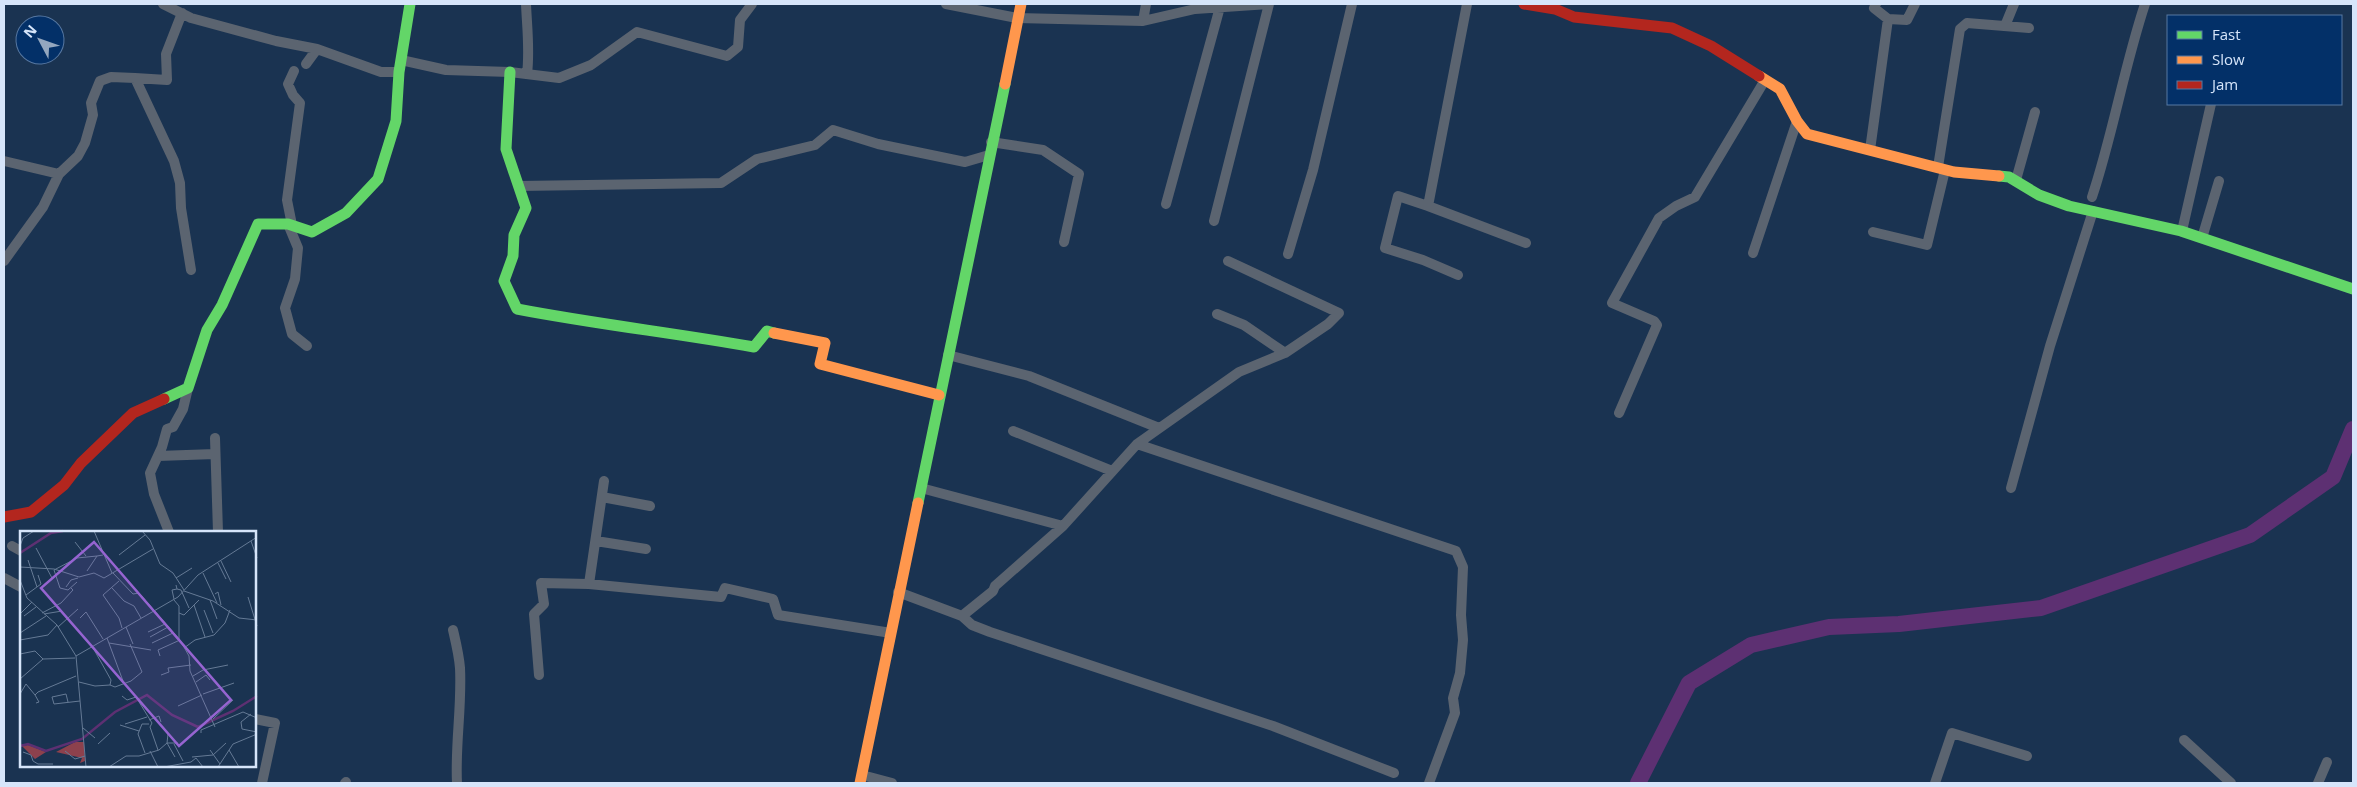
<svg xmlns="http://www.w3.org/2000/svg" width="2357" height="787" viewBox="0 0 2357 787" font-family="'Open Sans',sans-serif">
<rect width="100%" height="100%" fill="#1a3351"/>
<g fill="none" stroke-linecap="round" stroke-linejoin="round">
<path stroke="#5d3072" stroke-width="16" d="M 1638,783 L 1689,683 L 1751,645 L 1829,627 L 1899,624 L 2041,608 L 2250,535 L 2333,477 L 2353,429"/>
<path stroke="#5b6470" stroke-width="10" d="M 163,4 L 191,18 L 276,41 L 317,49 L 381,72 L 399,72
M 526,4 C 527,28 530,50 527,74
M 946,4 L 1017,18 L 1143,21 L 1195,9 L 1269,4 L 1214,221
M 1876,4 L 1874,8 L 1888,19
M 182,13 L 166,54 L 167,80 L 135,78 L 174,161 L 180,183 L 181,208 L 191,270
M 1143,21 L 1146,4
M 2005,26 L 2014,4
M 401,60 L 446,70 L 510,72 L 559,78 L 591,65 L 637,32 L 727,56 L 738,47 L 740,20 L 752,4
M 306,64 L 317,49
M 991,142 L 1043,150 L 1079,174 L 1064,242
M 1870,150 L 1888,19 L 1907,20 L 1915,4
M 4,161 L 59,174
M 1938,167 L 1960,29 L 1967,23 L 2029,28
M 2016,180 L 2035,112
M 519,186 L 721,183 L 757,159 L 815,145 L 833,130 L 878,144 L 965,162 L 989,155
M 2092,197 C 2113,134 2124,67 2145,4
M 1166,204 L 1220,7
M 1428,206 L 1526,243
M 288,224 L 298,248 L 295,279 L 285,308 L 292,334 L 307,346
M 292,225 L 287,200 L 300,103 L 293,95 L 288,84 L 294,71
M 2182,231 L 2211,104
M 1873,232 L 1927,245 L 1945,170
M 2202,238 L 2219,181
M 1753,253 L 1797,121
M 1288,254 L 1313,170 L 1352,4
M 4,261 L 43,207 L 59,174 L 78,156 L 85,143 L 93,115 L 91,103 L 100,81 L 111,77 L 135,78
M 1458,275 L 1423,260 L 1385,248 L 1398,196 L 1428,206 L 1467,4
M 1217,314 L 1244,325 L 1285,353
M 948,355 L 1029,376 L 1159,428
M 1619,413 L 1657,325 L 1654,321 L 1612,303 L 1659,218 L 1676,206 L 1695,197 L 1765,80
M 1013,431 L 1112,471
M 215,438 L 218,532
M 1137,444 L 1456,551 L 1463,567 L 1461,615 L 1463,640 L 1460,673 L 1453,698 L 1455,713 L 1429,783
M 158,456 L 215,454
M 921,488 L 1063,526
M 2011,488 L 2050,346 L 2093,211
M 602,497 L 650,506
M 169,532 L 154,494 L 150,473 L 162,447 L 167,429 L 173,427 L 183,409 L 188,388
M 596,541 L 646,549
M 12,546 L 21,551
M 4,578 L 21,587
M 589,584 L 604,481
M 898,592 L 962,616 L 972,625 L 990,632 L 1273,726 L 1394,773
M 962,616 L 993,591 L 995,586 L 1063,526 L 1137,444 L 1239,372 L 1285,353 L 1328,324 L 1339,313 L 1228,261
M 453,630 C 456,643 459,655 460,668 C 462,707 455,745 457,783
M 539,675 L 534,614 L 544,604 L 541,583 L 589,584 L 721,597 L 725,588 L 773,599 L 778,615 L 891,633
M 255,719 L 275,723 L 262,783
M 2184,740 L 2231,783
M 862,775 L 892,783
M 345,783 L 346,782
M 1935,783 L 1952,733 L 2027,756
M 2318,783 L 2327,762"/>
<path stroke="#63d668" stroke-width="11" d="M 510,72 L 506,149 L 526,208 L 514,235 L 513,256 L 504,281 L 517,309 C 595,324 675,333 754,347 L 767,331 L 774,333
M 1999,176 L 2009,177 L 2039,195 L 2069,206 L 2181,231 L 2353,289
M 164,399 L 188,388 L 207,330 L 222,305 L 258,224 L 288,224 L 312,232 L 346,213 L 378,179 L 396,121 L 399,72 L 410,4
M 918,503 L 1005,84"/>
<path stroke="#ff974d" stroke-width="11" d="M 1759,76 L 1780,89 L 1797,121 L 1807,134 L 1954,172 L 1999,176
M 1005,84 L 1021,4
M 774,333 L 825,343 L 820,364 L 939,395
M 860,783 L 918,503"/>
<path stroke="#b3261e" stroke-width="11" d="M 1524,4 L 1555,9 L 1574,17 L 1672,28 L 1711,46 L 1759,76
M 4,517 L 31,512 L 64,485 L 81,463 L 133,413 L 164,399"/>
</g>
<g transform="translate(20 531)">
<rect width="236" height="236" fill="#1a3351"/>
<path d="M 55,211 L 64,211 L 65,230 L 60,232 L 62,227 L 36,221 ZM 8,214 L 26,221 L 15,228 L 2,215 Z" fill="#8d414d"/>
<path fill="none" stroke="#5d3072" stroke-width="2.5" d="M 0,22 L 31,2 L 43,0M 0,215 L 8,213 L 26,220 L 62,208 L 95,181 L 127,164 L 152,184 L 178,196 L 213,180 L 237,165"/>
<path fill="none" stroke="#657a95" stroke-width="1" d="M 74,0 L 92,42M 122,0 L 130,9 L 140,33 L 153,42 L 164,59M 231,10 L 237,27M 55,11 L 66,25M 0,15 L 3,7 L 14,0M 16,17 L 32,47M 99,24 L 125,4M 8,29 L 17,56M 201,30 L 211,51M 198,32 L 206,48M 0,36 L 34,38 L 59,46 L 74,42 L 84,47 L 133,18M 67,40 L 77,25 L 83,24M 93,42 L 113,63 L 119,62 L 160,109 L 169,125 L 170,140 L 195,196M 183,42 L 197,72M 156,47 L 172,37M 0,49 L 7,67 L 37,94 L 56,125M 99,50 L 83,64 L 99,87 L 102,97M 57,51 L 48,59 L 40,57 L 34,39 L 57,27 L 77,25M 46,56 L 51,49 L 58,47M 92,57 L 104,70 L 114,75 L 121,87M 157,58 L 161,59 L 169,77M 164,60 L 193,70 L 219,87 L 237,89M 195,63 L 198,61 L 201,74M 6,64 L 21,53 L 18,44M 228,66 L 237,95M 154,68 L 152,59 L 157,58 L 156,54M 154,69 L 159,75 L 159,108M 190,69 L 197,88M 174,74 L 185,106M 184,79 L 193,102M 22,82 L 41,72 L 53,59 L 51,57M 159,82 L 164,84 L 179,69M 0,83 L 12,71M 24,83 L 42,80M 4,85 L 16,76M 60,87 L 66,81 L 83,108M 38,96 L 58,78M 106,96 L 113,113M 128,101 L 145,93M 0,102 L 26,85M 130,106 L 148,96M 87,107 L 103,150M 0,109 L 28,104 L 37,94M 89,112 L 131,119M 132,112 L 153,102M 72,115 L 91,149 L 90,154 L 95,156 L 111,150 L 122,141 L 110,113M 164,117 L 175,109 L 194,104 L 205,92 L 210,79M 0,123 L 15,120 L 23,128 L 55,127M 140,125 L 138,119 L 160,109M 141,144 L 149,141 L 148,137 L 171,134M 173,145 L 183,139 L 208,134M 0,148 L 23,128M 59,151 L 75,155 L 90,154M 176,151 L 186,144 L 190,149M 0,163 L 6,153 L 15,164M 183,163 L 214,152M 102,165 L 107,169 L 116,166 L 132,192 L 130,196 L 138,219M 48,171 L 46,163 L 32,166 L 34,173 L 60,170M 16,172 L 19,171 L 15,164 L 18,161 L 56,145M 158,175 L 182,164M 231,183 L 221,191 L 222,198 L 237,201M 193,188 L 213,169M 129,189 L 139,185 L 141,191M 105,193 L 127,186M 100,194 L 119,200M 63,197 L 75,207M 181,202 L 181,199 L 223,181 L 237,187M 148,203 L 147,212 L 155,226M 78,213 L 90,202M 154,213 L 163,230M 190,219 L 200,233M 209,219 L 219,236M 45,220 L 55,228 L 65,225M 130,220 L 138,236M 3,221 L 11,224 L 13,230 L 18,233 L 33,233M 125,222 L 118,203 L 122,193 L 129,193M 172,226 L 193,224 L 206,212M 66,236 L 56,125 L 158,66 L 178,44 L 237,6M 89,236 L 106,225 L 119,225 L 139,219 L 147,212 L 158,212M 144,236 L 171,231 L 176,227 L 183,236M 198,236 L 213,213 L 237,203"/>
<path fill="#9664d1" fill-opacity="0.15" stroke="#9664d1" stroke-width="2.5" d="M 74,11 L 211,169 L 159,215 L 21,57 Z"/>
<rect width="236" height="236" fill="none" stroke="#d6e5fa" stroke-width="2.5"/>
</g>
<rect width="2357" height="787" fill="none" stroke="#d6e5fa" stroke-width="10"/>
<rect x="2167" y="15" width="175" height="90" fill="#033068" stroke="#5778a2"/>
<rect x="2177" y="31" width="25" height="8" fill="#63d668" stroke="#5778a2"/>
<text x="2212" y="40" font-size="15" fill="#d6e5fa">Fast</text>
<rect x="2177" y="56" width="25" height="8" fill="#ff974d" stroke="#5778a2"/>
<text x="2212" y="65" font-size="15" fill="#d6e5fa">Slow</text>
<rect x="2177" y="81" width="25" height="8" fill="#b3261e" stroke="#5778a2"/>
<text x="2212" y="90" font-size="15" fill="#d6e5fa">Jam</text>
<g transform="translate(40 40) rotate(311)"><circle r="24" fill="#033068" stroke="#5778a2"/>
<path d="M0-4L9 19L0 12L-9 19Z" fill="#94a7bf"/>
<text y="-8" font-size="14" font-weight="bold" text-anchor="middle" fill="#d6e5fa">N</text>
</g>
</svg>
